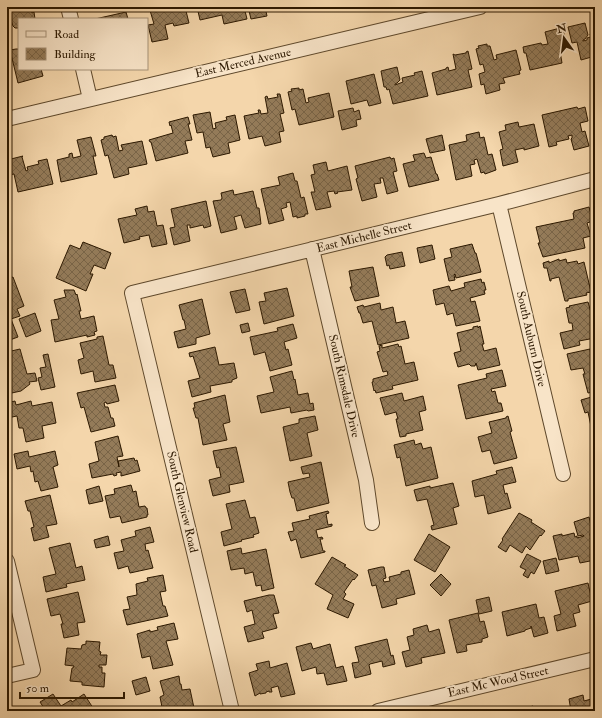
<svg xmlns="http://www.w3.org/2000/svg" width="602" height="718" viewBox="0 0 602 718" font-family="'IM FELL Double Pica',serif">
<defs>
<pattern id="building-cross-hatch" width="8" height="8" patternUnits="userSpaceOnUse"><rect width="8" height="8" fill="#947b59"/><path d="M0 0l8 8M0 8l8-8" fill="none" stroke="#796447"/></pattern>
</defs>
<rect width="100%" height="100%" fill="#f4d6ab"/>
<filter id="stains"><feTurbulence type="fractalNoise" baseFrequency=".005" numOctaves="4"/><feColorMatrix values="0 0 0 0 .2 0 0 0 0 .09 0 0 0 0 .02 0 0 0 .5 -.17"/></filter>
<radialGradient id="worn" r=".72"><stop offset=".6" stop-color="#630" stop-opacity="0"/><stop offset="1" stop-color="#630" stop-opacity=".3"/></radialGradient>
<path fill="url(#building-cross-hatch)" stroke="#2c1800" d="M 7,7 L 30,7 L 32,13 L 34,12 L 35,19 L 19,19 L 19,28 L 15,28 L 13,26 L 9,14 L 7,14 Z
M 149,7 L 185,7 L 189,23 L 174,26 L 173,23 L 165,25 L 168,39 L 152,42 L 148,25 L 154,24 Z
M 197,7 L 244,7 L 247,19 L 224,24 L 222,15 L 200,20 Z
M 248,7 L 265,7 L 267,16 L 251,19 Z
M 126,12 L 128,19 L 95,19 Z
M 585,23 L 588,35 L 585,39 L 583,40 L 583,41 L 587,40 L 587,38 L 591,37 L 590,34 L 595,33 L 595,56 L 581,60 L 577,42 L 572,43 L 568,27 Z
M 564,27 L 564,29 L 563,29 L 567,49 L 560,51 L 562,63 L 530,70 L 526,53 L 524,53 L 523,47 L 541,43 L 542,45 L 548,44 L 545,32 Z
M 487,44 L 487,46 L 490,46 L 494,60 L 497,59 L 496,55 L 516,50 L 521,70 L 519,71 L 520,74 L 503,78 L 505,83 L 499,84 L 500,90 L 486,94 L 484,84 L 481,85 L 479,74 L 485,72 L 483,64 L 480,65 L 476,49 L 479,48 L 478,46 Z
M 16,49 L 19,49 L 19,69 L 41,69 L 43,76 L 18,83 L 10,50 Z
M 468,51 L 472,69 L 468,70 L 472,87 L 437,95 L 432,73 L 446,69 L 446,68 L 448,67 L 449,71 L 456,69 L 453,54 L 455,55 L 466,53 L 466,52 Z
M 397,67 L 400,80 L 397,83 L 395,84 L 395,85 L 403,82 L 402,78 L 415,75 L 414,73 L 422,71 L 428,96 L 393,104 L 389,89 L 387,90 L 386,87 L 384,87 L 381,71 Z
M 374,74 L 381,103 L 369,106 L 367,100 L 351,104 L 346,81 Z
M 299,88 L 299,90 L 303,89 L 306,103 L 309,102 L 308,98 L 329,93 L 334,117 L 299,125 L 295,109 L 292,110 L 288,92 L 292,91 L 291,89 Z
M 277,94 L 280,94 L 284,113 L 280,114 L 284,131 L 279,132 L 281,142 L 265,146 L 262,136 L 249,139 L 244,116 L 259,113 L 258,110 L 260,110 L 261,114 L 268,113 L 265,97 L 267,96 L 268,99 L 278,97 Z
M 577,107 L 578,109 L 585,107 L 588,121 L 580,123 L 582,132 L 585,131 L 589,146 L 574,150 L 571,139 L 572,138 L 572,135 L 568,136 L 569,139 L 556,142 L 557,145 L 549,147 L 542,115 Z
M 353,108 L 354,112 L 359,110 L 361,119 L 356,120 L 357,126 L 342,130 L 338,111 Z
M 210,112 L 213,129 L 216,128 L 215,123 L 227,120 L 226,117 L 235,115 L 240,140 L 228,143 L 230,153 L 213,157 L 210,147 L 206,148 L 203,132 L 197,133 L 193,115 Z
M 188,117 L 190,124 L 188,124 L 192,140 L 185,141 L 188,153 L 156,161 L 151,142 L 150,142 L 149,140 L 173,133 L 171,125 L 170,126 L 169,122 Z
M 518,122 L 519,127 L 534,124 L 539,146 L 524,150 L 524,148 L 515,150 L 518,162 L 503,166 L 500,150 L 503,149 L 499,132 L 506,130 L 505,125 Z
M 479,132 L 480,138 L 484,137 L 488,155 L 492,154 L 496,170 L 485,174 L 484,172 L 481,173 L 477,159 L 474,160 L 475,164 L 470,165 L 472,176 L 456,180 L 449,145 L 467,141 L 466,135 Z
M 112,135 L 113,137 L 116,136 L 119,151 L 123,150 L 121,145 L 142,141 L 147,164 L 128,168 L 129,174 L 114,178 L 108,155 L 105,156 L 101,140 L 104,139 L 104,137 Z
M 442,135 L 445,150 L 430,153 L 426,139 Z
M 91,137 L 96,156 L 93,156 L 97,174 L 61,182 L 57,160 L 69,157 L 69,154 L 72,153 L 73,158 L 81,156 L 77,140 Z
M 424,153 L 426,158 L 431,157 L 436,174 L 437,174 L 439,180 L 409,187 L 403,164 L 415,161 L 413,155 Z
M 23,156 L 22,157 L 26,171 L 28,170 L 27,167 L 39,164 L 38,161 L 47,159 L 53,184 L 18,192 L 14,174 L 9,175 L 7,160 Z
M 390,157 L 391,159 L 394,158 L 397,171 L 393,172 L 398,191 L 387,194 L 383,178 L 380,178 L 381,183 L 374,184 L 377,197 L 362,201 L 356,179 L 358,178 L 355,166 Z
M 326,162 L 328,171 L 347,166 L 352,190 L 337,192 L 338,193 L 335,194 L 334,191 L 327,192 L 331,207 L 316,210 L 311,192 L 315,192 L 311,175 L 315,174 L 313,165 Z
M 293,173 L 295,181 L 297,181 L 301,198 L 304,197 L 308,214 L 305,214 L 305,216 L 297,218 L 297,216 L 293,217 L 290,202 L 286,203 L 287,207 L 281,209 L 284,220 L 269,224 L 261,189 L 280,185 L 278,177 Z
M 233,190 L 234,195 L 253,191 L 257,208 L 259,208 L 261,224 L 245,228 L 241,215 L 234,217 L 237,229 L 221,233 L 213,201 L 221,200 L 222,198 L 221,193 Z
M 206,201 L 211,226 L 204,228 L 203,225 L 190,228 L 190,225 L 187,225 L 190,241 L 174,245 L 170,228 L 175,227 L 171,209 Z
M 147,206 L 148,212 L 154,211 L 157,226 L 163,225 L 167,244 L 152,247 L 149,235 L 139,237 L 140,239 L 124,243 L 118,219 L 137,215 L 135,209 Z
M 589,207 L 593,221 L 587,223 L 591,236 L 583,238 L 585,248 L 543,257 L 538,243 L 540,243 L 536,227 L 574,219 L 573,213 L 574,213 L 574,211 Z
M 83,242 L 111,253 L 105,269 L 94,265 L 90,274 L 93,274 L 86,291 L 56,278 L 70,245 L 80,249 Z
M 472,244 L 475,253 L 476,253 L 481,272 L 456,278 L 455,274 L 454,275 L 455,280 L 449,281 L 444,259 L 452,257 L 450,249 Z
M 432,245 L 435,259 L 420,263 L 417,248 Z
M 402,252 L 405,266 L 390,269 L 389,265 L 387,266 L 385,257 L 387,255 Z
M 559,259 L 559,261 L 566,259 L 567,263 L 577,261 L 578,264 L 584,262 L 591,292 L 586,293 L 587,295 L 568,299 L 568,301 L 565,301 L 559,277 L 551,279 L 551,281 L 550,281 L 547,268 L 544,268 L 543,263 L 549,261 L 549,263 Z
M 373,267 L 379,296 L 355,301 L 350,287 L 352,287 L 349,271 Z
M 13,277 L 24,306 L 17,309 L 20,316 L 11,319 L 18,337 L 7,341 L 7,279 Z
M 481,279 L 482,283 L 484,282 L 486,290 L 484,290 L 485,294 L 470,298 L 471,302 L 475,301 L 480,321 L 456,326 L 453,313 L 447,315 L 444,303 L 436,305 L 433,290 L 449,286 L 451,291 L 465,287 L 464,283 Z
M 287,288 L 294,316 L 264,324 L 259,302 L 266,301 L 264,293 Z
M 245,289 L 250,310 L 236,313 L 230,292 Z
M 64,290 L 74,290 L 76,295 L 77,294 L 81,311 L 79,311 L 81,319 L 94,316 L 97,331 L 94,332 L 95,335 L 87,337 L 87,335 L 55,342 L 51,320 L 59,319 L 54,300 L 66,297 Z
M 202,299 L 210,334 L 196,338 L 196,344 L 178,348 L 174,332 L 186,329 L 184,320 L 183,320 L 179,305 Z
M 588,302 L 595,326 L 595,338 L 579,341 L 580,345 L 564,349 L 560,333 L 573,330 L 572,323 L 569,323 L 566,308 L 570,307 L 569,306 Z
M 380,303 L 381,310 L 393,307 L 396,323 L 405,321 L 409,338 L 378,345 L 372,321 L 363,323 L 360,313 L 359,313 L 357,307 L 363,305 L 364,307 Z
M 35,313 L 41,331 L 26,337 L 19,319 Z
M 248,323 L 250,331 L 242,333 L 240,325 Z
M 293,324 L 297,338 L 284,342 L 286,350 L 288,349 L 292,365 L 270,371 L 265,352 L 254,355 L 250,337 L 278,331 L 277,328 Z
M 478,326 L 478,328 L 480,326 L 484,344 L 482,344 L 484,351 L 496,348 L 500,365 L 478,370 L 476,363 L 475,366 L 471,366 L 469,364 L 458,367 L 454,353 L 461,351 L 457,333 L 473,329 L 473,327 Z
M 103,336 L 109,365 L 113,365 L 116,378 L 95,382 L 93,371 L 81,374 L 78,360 L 84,358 L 80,343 L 97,339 L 97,337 Z
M 398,344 L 399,347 L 401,346 L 405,364 L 414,362 L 418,380 L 392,386 L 393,389 L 376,393 L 375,390 L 374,391 L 372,382 L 373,382 L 373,379 L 388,375 L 387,371 L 383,372 L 377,352 L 380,351 L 379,346 L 382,345 L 382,348 Z
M 215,347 L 219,365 L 234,363 L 237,378 L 232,380 L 232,382 L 210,386 L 211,392 L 192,397 L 188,381 L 200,378 L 193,356 L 190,357 L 189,353 Z
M 20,349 L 27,374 L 35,373 L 37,381 L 29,382 L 30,384 L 21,391 L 7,394 L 7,352 Z
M 590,349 L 591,356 L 595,355 L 595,389 L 593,390 L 593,392 L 588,393 L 583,374 L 585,374 L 583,368 L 571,370 L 567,354 Z
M 48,354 L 55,387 L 41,390 L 38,378 L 42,377 L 40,368 L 46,367 L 43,355 Z
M 502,370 L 506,386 L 491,389 L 492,392 L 495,391 L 498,403 L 501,403 L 503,411 L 466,419 L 458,385 L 487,378 L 486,374 Z
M 292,371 L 294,380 L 295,379 L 298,395 L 308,393 L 310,404 L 313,403 L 314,410 L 308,411 L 307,410 L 291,413 L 290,407 L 261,413 L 257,396 L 274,392 L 270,377 Z
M 115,385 L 119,401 L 107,404 L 106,402 L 104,403 L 105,407 L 108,407 L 111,418 L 113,418 L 115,426 L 91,432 L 84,407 L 81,408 L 77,393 Z
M 402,393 L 404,401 L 423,396 L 426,410 L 419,412 L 423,430 L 406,434 L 406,436 L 400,437 L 396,419 L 398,419 L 396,412 L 385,415 L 380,398 Z
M 225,395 L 230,422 L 223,424 L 227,440 L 203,445 L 198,418 L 196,418 L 193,408 L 195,408 L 194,403 Z
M 595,396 L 595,441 L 594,441 L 588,412 L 585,413 L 581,400 Z
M 15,401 L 16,405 L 31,401 L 32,406 L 52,402 L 56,423 L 42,426 L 44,438 L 26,442 L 23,428 L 19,428 L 17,416 L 7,418 L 7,403 Z
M 315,416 L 318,430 L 307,433 L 312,456 L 290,461 L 283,427 L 299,423 L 299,419 Z
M 508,416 L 512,431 L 510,432 L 517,458 L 494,464 L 490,450 L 482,452 L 478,437 L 492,433 L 489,422 L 506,418 L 506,417 Z
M 118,436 L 123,456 L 117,457 L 119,467 L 118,461 L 134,458 L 135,461 L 137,460 L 140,471 L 121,476 L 121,472 L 116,473 L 117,475 L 114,476 L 113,474 L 92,478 L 89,464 L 99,461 L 95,442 Z
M 414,440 L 415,445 L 421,443 L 423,449 L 431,447 L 438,478 L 406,486 L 400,457 L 397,458 L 394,445 Z
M 236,447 L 244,482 L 229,485 L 230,492 L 213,496 L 209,480 L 221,477 L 219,467 L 217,468 L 215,460 L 213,451 Z
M 28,451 L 29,457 L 55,451 L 58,465 L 53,467 L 58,487 L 41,491 L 38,481 L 35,482 L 33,471 L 31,472 L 30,466 L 17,469 L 14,454 Z
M 321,462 L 329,503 L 297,511 L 294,498 L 292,498 L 290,492 L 288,482 L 310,477 L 309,473 L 303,474 L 301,467 Z
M 512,467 L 516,482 L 503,485 L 505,494 L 507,493 L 511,508 L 488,514 L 484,495 L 475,497 L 472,481 L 497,474 L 496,471 Z
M 453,483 L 459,506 L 453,508 L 457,524 L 432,530 L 431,526 L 434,525 L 427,499 L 417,501 L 414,490 L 430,486 L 430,488 Z
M 131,485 L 133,492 L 136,491 L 139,507 L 145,506 L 146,508 L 147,508 L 148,515 L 147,515 L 147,517 L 122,523 L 120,516 L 110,518 L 105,496 L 115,494 L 114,489 Z
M 99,486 L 103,501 L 89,504 L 86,490 Z
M 50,495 L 57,524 L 46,526 L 49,537 L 34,541 L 31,528 L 34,527 L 30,511 L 28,511 L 25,501 Z
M 245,500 L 250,518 L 255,517 L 259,533 L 253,535 L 254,537 L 241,540 L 242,541 L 224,546 L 221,532 L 232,529 L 226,504 Z
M 328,511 L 329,513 L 326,514 L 328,525 L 332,524 L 332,526 L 316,530 L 318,538 L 322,537 L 323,539 L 320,539 L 323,551 L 325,551 L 325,552 L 301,558 L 296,539 L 291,541 L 288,532 L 294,531 L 292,523 L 310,519 L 309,516 Z
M 519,513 L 532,520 L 531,522 L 545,531 L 541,536 L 540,535 L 530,550 L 526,546 L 522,553 L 510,545 L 506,552 L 498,547 L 503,540 L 502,539 Z
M 589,517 L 593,533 L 590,534 L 593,549 L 595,548 L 595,560 L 580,563 L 578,556 L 559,560 L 553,536 L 562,534 L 562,536 L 574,533 L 575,537 L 577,536 L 577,538 L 584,536 L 583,535 L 578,536 L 574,522 Z
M 150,527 L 154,542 L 145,544 L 146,551 L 148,550 L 153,568 L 130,573 L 128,566 L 118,569 L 114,553 L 124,551 L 121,540 L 136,536 L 135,531 Z
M 429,534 L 450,547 L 435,572 L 414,560 Z
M 108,536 L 110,545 L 96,548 L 94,540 Z
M 70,543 L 76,568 L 82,566 L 85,580 L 66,584 L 67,587 L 46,592 L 43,577 L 56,574 L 49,548 Z
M 241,548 L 242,554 L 266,549 L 274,588 L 262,591 L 261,585 L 256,586 L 253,572 L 245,574 L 244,568 L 231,570 L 227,551 Z
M 527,554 L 541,561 L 534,574 L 531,572 L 528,578 L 523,575 L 526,570 L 520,567 Z
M 332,557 L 346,565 L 344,566 L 358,575 L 354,580 L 353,579 L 344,592 L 346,594 L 343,599 L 354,604 L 348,618 L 327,609 L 333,595 L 315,584 Z
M 556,558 L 559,571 L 546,574 L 543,561 Z
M 381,567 L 384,567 L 386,578 L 383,579 L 384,582 L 390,581 L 389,577 L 401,574 L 401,572 L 409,570 L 415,594 L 396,599 L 397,604 L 382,608 L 376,585 L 372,586 L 368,570 Z
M 441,574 L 451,584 L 441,596 L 430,585 Z
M 163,575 L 166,591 L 160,592 L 163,606 L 165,606 L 168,616 L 127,625 L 123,610 L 130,609 L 127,597 L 137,595 L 136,584 L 148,581 L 147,578 Z
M 588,583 L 592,601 L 578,605 L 580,612 L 573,614 L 576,626 L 557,631 L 554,616 L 561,614 L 555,591 Z
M 78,592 L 85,622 L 77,623 L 79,635 L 64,638 L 61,624 L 63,624 L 60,614 L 51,616 L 47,599 Z
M 269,595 L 274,595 L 279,613 L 273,614 L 277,628 L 262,632 L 264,638 L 248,642 L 244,627 L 255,624 L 252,610 L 247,612 L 244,601 Z
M 489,597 L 492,611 L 479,614 L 476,600 Z
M 536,604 L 539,618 L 544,617 L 548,633 L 534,637 L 531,626 L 531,628 L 525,630 L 525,631 L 507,636 L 502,612 Z
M 478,613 L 480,622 L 484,621 L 488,637 L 482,639 L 482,642 L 466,645 L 467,651 L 457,653 L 449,620 Z
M 174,623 L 178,639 L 166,641 L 173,665 L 153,669 L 150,656 L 142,658 L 137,634 L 150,630 L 150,632 L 158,630 L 157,627 Z
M 427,625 L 429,632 L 439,629 L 445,653 L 421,658 L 422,663 L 406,667 L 402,652 L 410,650 L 407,637 L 414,635 L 413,629 Z
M 387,639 L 391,656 L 393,655 L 395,664 L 383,667 L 382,661 L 370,664 L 369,665 L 371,674 L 355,678 L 352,663 L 359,662 L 355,647 Z
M 86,641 L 100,642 L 99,651 L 101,652 L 100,655 L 107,655 L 106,665 L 99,665 L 99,667 L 102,667 L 102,673 L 105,673 L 104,687 L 82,685 L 82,682 L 70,681 L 72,668 L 73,668 L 74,666 L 65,665 L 67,648 L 81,649 L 82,645 L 86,644 Z
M 311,643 L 313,649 L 330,644 L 336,668 L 343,666 L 347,681 L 327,685 L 324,673 L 317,674 L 316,667 L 302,671 L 296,647 Z
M 269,661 L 270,668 L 287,663 L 295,694 L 281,697 L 278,686 L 271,688 L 272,692 L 269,692 L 269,691 L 266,692 L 266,693 L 260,694 L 260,693 L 255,696 L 249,673 L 258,670 L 256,664 Z
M 179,676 L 180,684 L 181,684 L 182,690 L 190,689 L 194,708 L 182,711 L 165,711 L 164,706 L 162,707 L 160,697 L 164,695 L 160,681 Z
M 146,677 L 150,691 L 136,695 L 132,681 Z
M 53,694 L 61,706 L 71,700 L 72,702 L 84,694 L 95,711 L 46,711 L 40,702 Z
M 583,695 L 584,701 L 595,698 L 595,711 L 571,711 L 569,699 Z
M 533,706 L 534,711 L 518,711 L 518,710 Z"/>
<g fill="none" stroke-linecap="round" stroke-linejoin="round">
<g stroke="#5e482b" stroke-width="16">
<path id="minor" d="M 68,7 L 71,19
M 83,69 L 90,99
M 7,119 L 480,7
M 499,204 L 563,474
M 312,249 L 366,480 L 372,523
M 7,561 L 33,670 L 7,676
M 232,711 L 132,293 L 499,204 L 595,179
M 378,711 L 595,659"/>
</g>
<use href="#minor" stroke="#f8e4c8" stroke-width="14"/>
</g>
<g text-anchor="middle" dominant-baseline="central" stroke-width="4" stroke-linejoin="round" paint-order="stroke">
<g font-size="12" fill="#2c1800" stroke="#f8e4c8">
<text transform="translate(243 63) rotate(-13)">East Merced Avenue</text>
<text transform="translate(364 237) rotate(-14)">East Michelle Street</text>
<text transform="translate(531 339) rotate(77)">South Auburn Drive</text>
<text transform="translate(344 386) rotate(77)">South Rimsdale Drive</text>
<text transform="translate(182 502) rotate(77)">South Glenview Road</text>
<text transform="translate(498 682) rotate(-13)">East Mc Wood Street</text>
</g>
</g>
<rect width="602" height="718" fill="none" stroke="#f4d6ab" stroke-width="24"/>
<rect x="8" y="8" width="586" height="702" fill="none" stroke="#2c1800" stroke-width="2"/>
<rect x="12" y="12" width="578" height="694" fill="none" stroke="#2c1800"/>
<rect x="18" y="18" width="130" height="52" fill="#f8e4c8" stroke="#a69278"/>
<rect x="26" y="31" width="20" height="6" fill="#f8e4c8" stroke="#a69278"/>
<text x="54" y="38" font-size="12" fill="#2c1800">Road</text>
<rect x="26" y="48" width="20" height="12" fill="url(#building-cross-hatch)" stroke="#a69278"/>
<text x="54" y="58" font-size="12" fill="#2c1800">Building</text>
<g transform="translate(564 38) rotate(346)" stroke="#f8e4c8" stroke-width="3" paint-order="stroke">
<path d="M0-3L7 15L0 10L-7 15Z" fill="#2c1800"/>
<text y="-6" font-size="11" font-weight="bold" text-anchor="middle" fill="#2c1800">N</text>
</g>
<path d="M20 692v6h104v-6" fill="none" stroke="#2c1800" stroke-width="2"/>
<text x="26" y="692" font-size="12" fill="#2c1800" stroke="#f8e4c8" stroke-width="3" paint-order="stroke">50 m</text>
<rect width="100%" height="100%" filter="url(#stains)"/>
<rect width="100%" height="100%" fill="url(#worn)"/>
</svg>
